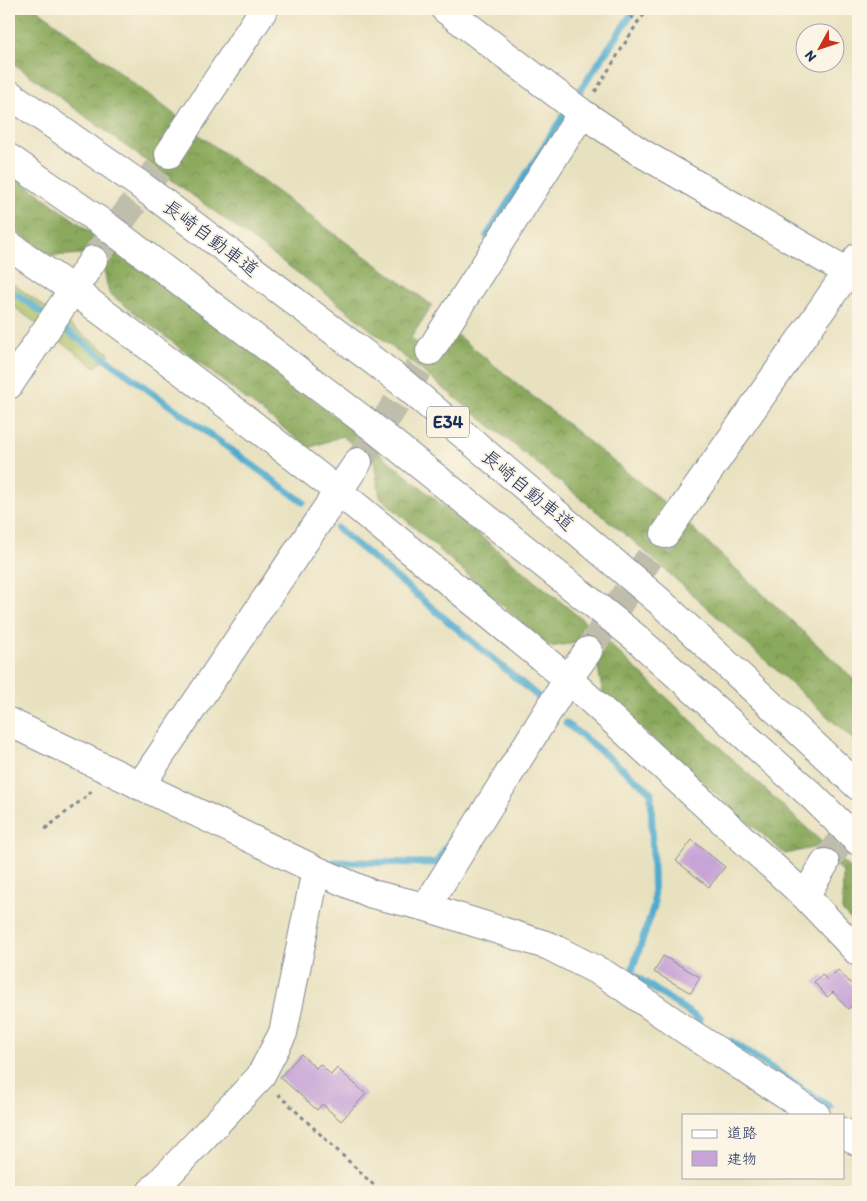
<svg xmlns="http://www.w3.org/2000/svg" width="867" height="1201" viewBox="0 0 867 1201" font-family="Itim,'Klee One',sans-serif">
<defs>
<pattern id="forest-crowns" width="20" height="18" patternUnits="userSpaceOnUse" patternTransform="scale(1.25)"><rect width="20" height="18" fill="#8aa95c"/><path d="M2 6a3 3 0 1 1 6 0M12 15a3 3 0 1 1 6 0" fill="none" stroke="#708a4f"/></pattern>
</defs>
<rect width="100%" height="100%" fill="#fcf5e5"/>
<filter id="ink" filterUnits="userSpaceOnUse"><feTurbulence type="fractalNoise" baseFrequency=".02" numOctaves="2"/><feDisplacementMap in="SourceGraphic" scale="10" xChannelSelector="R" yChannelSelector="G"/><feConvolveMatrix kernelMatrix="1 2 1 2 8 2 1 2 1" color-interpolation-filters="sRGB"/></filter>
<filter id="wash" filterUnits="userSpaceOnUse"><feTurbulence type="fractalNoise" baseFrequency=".0096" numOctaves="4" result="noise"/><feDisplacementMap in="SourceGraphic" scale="20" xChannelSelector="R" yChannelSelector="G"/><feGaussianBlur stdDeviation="1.12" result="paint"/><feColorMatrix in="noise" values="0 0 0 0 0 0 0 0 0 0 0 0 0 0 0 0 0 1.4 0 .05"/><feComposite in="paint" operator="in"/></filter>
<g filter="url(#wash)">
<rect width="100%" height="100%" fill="#e8e1bf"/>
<path fill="#aec368" stroke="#647963" d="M 9,281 L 110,354 L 95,367 L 9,303 Z"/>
<path fill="url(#forest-crowns)" stroke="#526c5d" d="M 9,9 L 37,9 L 179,118 L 195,132 L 432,305 L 411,338 L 434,358 L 452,331 L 671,508 L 858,683 L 858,744 L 631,539 L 325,293 L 9,60 Z
M 9,172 L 264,359 L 589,625 L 858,876 L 858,927 L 842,911 L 843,873 L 817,847 L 785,854 L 603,695 L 593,640 L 549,647 L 380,497 L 374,462 L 342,436 L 309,448 L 109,293 L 100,253 L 51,256 L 9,226 Z"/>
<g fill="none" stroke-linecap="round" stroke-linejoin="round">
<path stroke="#50abce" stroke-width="7" d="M 577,95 L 635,9
M 487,236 L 564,115
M 9,289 L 41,312
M 66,330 L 303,502
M 337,528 L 541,699 L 538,705
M 566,723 L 651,792 L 654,906 L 631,973 L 700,1020
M 334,862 L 436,863 L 474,804
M 731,1041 L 830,1107"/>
</g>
<g id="blocks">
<path fill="#c7a4d7" d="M 692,840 L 725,867 L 709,887 L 676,861 Z
M 663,956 L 700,977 L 691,993 L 654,972 Z
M 838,970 L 858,991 L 858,1000 L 848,1009 L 833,992 L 827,997 L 814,982 L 822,974 L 827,980 Z
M 301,1054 L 316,1068 L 320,1064 L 331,1075 L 337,1068 L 366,1094 L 341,1121 L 322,1104 L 317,1110 L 280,1077 Z"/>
</g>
</g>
<g filter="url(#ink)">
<use href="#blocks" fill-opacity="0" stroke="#82888e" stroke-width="1"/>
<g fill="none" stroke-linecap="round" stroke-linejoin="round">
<path stroke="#bfbdac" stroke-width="28" stroke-dasharray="28 14" stroke-linecap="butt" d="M 93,260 L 169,154
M 358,462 L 430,351
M 588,651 L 665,534
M 825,863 L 858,818"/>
<g stroke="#82888e" stroke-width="30">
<path id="minor" d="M 445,9 L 582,113 L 640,152 L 858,278
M 169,154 L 264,9
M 9,245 L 73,290 L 230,407 L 339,492 L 568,679 L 805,896 L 858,952
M 430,351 L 582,113
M 9,385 L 93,260
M 665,534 L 858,257
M 9,722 L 316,870 L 372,894 L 426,907 L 549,946 L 606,975 L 684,1029 L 816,1115
M 140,786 L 358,462
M 805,896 L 825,863
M 426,907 L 568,679 L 588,651
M 843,1132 L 858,1142
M 151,1192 L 260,1077 L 283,1033 L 316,870"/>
</g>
<g stroke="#82888e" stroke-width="30">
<path id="highway" d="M 9,94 L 139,184 L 403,383 L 658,600 L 858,786
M 9,158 L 108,227 L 370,425 L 635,637 L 811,795 L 858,841"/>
</g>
<path stroke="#82888e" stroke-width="3" stroke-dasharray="4 4" stroke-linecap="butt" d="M 624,11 L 638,22
M 595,92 L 638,22 L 649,9
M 45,829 L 88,795 L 92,790
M 278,1094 L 381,1192"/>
<use href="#minor" stroke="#fff" stroke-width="28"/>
<use href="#highway" stroke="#fff" stroke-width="28"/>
</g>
</g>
<g text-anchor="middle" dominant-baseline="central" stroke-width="4" stroke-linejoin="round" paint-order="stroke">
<rect fill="#fcf5e5" stroke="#5e6a86" stroke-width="1" x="427" y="406.5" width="42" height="31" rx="4"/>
<g font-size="18" font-weight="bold" fill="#1b2f5e">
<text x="448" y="422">E34</text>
</g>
<g font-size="19" fill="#1b2f5e" stroke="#fcf5e5">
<text transform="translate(211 238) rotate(37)">長崎自動車道</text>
<text transform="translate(528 490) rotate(40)">長崎自動車道</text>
</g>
</g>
<rect width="867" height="1201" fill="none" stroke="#fcf5e5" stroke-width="30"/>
<rect x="682" y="1114" width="162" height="65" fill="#fcf5e5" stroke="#a2a6af"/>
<rect x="692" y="1130" width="25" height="8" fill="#ffffff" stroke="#a2a6af"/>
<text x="727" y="1138" font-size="15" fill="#1b2f5e">道路</text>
<rect x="692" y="1151" width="25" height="15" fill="#c7a4d7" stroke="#a2a6af"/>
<text x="727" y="1164" font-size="15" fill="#1b2f5e">建物</text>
<g transform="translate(820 48) rotate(230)"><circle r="24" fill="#fcf5e5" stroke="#a2a6af"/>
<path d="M0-4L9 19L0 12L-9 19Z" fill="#c8321e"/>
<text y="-8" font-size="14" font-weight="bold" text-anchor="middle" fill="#1b2f5e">N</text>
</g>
</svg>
